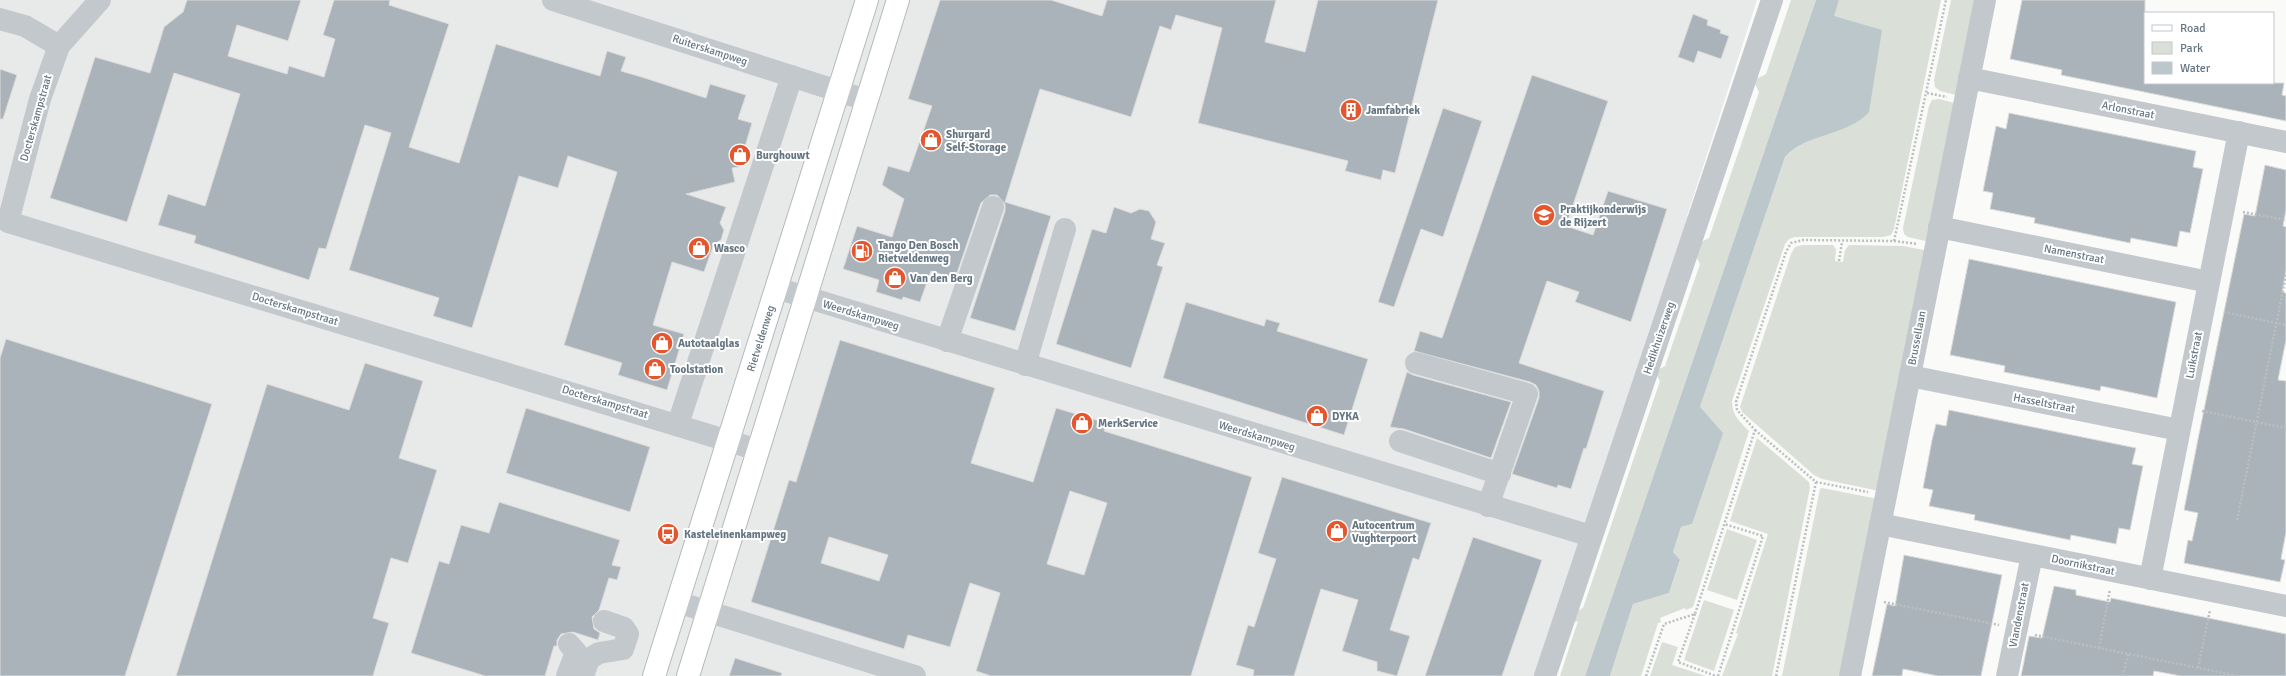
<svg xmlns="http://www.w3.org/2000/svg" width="2286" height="676" viewBox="0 0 2286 676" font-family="Signika,sans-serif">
<rect width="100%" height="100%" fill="#fafaf8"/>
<path fill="#e8e9e9" d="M 0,0 L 1757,0 L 1687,216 L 1696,220 L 1539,676 L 0,676 Z"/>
<path fill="#dadfd7" d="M 1791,0 L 1816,0 L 1585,676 L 1560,676 L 1578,621 L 1569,624 L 1570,614 L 1583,608 L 1660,381 L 1656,374 L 1658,370 L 1665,366 L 1700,264 L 1696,256 L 1701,242 L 1709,238 L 1759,92 L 1755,84 L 1756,79 L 1766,74 Z
M 1839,0 L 1941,0 L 1894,229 L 1891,235 L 1883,237 L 1795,237 L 1789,239 L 1785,244 L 1732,401 C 1732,415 1739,421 1749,431 L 1693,607 L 1686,610 L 1685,608 L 1660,618 L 1661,622 L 1658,623 L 1641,676 L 1610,676 L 1633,604 L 1669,593 L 1680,561 L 1673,552 L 1681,527 L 1692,524 L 1700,407 L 1785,157 C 1801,139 1843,129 1865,116 L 1833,16 Z
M 1951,0 L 1979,0 L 1960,96 L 1940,91 L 1935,87 L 1934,80 Z
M 1939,99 L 1958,104 L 1930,242 L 1908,237 L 1904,234 L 1903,228 L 1929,106 L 1932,100 Z
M 1802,245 L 1833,245 L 1836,249 L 1835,261 L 1843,262 L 1845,250 L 1849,245 L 1903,246 L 1929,251 L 1879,491 L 1822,479 L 1814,475 L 1742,412 L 1740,407 L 1791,254 L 1795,247 Z
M 1757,438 L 1809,482 L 1810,488 L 1772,676 L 1722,676 L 1738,634 L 1736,633 L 1768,534 L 1730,521 Z
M 1822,488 L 1878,499 L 1842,676 L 1782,676 L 1820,489 Z
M 1727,529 L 1757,540 L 1737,600 L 1707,590 Z
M 1704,600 L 1734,610 L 1714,671 L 1684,660 Z
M 1662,642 L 1678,647 L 1672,665 L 1706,676 L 1650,676 Z"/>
<path fill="#bbc7cb" d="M 1816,0 L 1839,0 L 1834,16 L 1882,30 L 1869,112 C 1848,136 1806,133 1785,157 L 1700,407 L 1723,433 L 1692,524 L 1681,527 L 1673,552 L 1680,560 L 1669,593 L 1633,604 L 1610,676 L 1585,676 Z"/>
<path fill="#aab3b9" stroke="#dcdcda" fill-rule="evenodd" d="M 187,0 L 301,0 L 288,41 L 237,25 L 228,56 L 287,74 L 289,66 L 324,77 L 335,39 L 323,35 L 334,0 L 390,0 L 389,5 L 449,24 L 409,147 L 459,163 L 496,44 L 600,76 L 607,51 L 626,57 L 621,71 L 645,78 L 706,98 L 710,84 L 746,95 L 738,119 L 752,123 L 739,167 L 732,168 L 735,182 L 686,194 L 726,207 L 720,223 L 724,230 L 721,240 L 714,244 L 704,272 L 672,262 L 653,325 L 684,334 L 667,390 L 618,375 L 622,363 L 564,345 L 617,172 L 568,156 L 558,188 L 519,176 L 472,328 L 433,316 L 439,298 L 349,270 L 391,133 L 365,125 L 326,249 L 319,248 L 309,280 L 194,243 L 196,236 L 158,225 L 168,194 L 205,206 L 240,94 L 174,73 L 127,222 L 50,198 L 95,57 L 150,73 L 164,27 L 183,12 Z
M 940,0 L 1051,0 L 1102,16 L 1107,0 L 1276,0 L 1265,42 L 1305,52 L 1318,0 L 1438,0 L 1395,173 L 1383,170 L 1381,180 L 1345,171 L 1348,161 L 1198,123 L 1222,28 L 1176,15 L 1171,30 L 1160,26 L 1131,117 L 1040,89 L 1005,202 L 1051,216 L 1015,331 L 970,318 L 1005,211 L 1005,204 L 997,195 L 990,195 L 981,203 L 955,279 L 931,271 L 920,302 L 903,297 L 902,300 L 876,292 L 879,280 L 843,269 L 857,226 L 892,237 L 904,199 L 882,185 L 888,166 L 909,172 L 932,106 L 908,99 Z
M 2022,0 L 2145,0 L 2145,83 L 2284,83 L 2282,95 L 2286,96 L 2286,121 L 2061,75 L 2062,70 L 2010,59 Z
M 1693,14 L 1708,20 L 1707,25 L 1721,30 L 1720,33 L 1729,36 L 1721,59 L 1698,51 L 1694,63 L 1678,57 Z
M 0,69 L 17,75 L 3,119 L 0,119 Z
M 1532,75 L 1608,101 L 1566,226 L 1593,235 L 1608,191 L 1667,209 L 1631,322 L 1575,302 L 1579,292 L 1547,281 L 1519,363 L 1604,391 L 1586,449 L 1584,448 L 1571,489 L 1558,485 L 1557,488 L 1512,474 L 1539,398 L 1539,391 L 1536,385 L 1530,382 L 1414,351 L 1420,331 L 1442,338 Z
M 1443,108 L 1482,121 L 1443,237 L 1421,229 L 1394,307 L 1378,302 Z
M 2009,113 L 2196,151 L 2193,167 L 2203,169 L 2190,233 L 2180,231 L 2177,247 L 2131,238 L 2130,243 L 2034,223 L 2035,218 L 1990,209 L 1993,193 L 1983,191 L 1996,126 L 2006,129 Z
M 2265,165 L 2286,170 L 2286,210 L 2283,226 L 2286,227 L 2286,271 L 2282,292 L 2286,293 L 2286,340 L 2278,380 L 2286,381 L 2286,532 L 2281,559 L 2285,560 L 2280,582 L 2184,563 L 2188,540 L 2192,541 L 2198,513 L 2184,510 L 2198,439 L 2244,214 L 2255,216 Z
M 1114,207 L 1131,213 L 1140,209 L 1149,211 L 1156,222 L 1151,239 L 1165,243 L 1157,265 L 1163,267 L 1131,368 L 1056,344 L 1092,229 L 1106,233 Z
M 1969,259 L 2176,302 L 2157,398 L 2101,386 L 2100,391 L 2004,372 L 2005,366 L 1950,355 Z
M 1186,302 L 1264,326 L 1266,319 L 1280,323 L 1277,331 L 1368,359 L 1344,435 L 1163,378 Z
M 6,339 L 212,404 L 125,676 L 0,676 L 0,358 Z
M 840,340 L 995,388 L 971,463 L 1033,482 L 1056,408 L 1106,423 L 1104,431 L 1252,477 L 1191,676 L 991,676 L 976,671 L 1000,593 L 970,583 L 950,647 L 908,635 L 904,649 L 751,602 L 789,480 L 796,482 ZM 1070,491 L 1107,503 L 1084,575 L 1047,564 ZM 829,537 L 888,555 L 879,581 L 821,563 Z
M 365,363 L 423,381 L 399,458 L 437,470 L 408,563 L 391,558 L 373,618 L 389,623 L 373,676 L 176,676 L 267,384 L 349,410 Z
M 1407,372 L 1413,375 L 1511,402 L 1491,458 L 1404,429 L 1390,427 Z
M 526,408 L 650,447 L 630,512 L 506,473 Z
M 1949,410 L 2136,448 L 2132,464 L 2143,466 L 2130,530 L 2119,528 L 2116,544 L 2071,535 L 2070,540 L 1974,520 L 1975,515 L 1929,506 L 1933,490 L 1923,488 L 1932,440 L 1936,424 L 1946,426 Z
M 1282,477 L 1431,523 L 1419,560 L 1413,558 L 1390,630 L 1410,636 L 1397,676 L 1377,671 L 1377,662 L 1342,651 L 1358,600 L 1321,589 L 1294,676 L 1253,676 L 1254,670 L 1236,665 L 1248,625 L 1254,627 L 1276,559 L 1258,553 Z
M 499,502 L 620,540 L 612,565 L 621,567 L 617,580 L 609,578 L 599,610 L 592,617 L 594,629 L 600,633 L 598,640 L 573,632 L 561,634 L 557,640 L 557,646 L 554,646 L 545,676 L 485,676 L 411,653 L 439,561 L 449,564 L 461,525 L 489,533 Z
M 1473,537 L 1542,560 L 1535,581 L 1502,676 L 1425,676 Z
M 1904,555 L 2002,575 L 1981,676 L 1938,676 L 1903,669 L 1902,676 L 1872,676 L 1887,604 L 1895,606 Z
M 2054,586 L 2076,590 L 2076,595 L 2110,602 L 2111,598 L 2286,634 L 2286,676 L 2181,676 L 2154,671 L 2153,676 L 2021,676 L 2029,636 L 2042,638 Z
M 735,658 L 782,673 L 781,676 L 729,676 Z"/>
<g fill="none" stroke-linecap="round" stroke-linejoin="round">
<g stroke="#b5babe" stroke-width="24">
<g id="major">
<path id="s1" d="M 654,676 L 867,0"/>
<path d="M 688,676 L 898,0"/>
</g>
</g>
<path stroke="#bbbfc2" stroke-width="2.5" stroke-dasharray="2 2" stroke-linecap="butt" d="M 1927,93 L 1947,97
M 2243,212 L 2286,220
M 1894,241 L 1946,0
M 1839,261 L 1842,242
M 2224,312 L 2286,325
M 2202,411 L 2286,428
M 1755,430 L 1816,482 L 1868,492
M 2237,520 L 2286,275
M 1884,602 L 1999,625
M 1695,614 L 1678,662 L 1716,676
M 2035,635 L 2238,676
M 2099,648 L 2110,589
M 2198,668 L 2210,610
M 1646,676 L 1664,624 L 1695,614 L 1755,430 L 1737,410 L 1736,402 L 1786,252 L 1791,243 L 1803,240 L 1894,241 L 1917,244
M 1718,676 L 1763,536 L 1724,524
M 1776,676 L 1816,482
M 2123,676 L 2128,654"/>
<path stroke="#c3c8cc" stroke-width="22" d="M 553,0 L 866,100
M 0,19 L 25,26 L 59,46 L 100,0
M 59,46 L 40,99 L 8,222 L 758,450
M 1969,78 L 2286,142
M 1939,227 L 2209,282
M 776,288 L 1591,536
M 947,341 L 993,207
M 1416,363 L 1527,394 L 1488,506
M 1025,365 L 1065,229
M 1910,376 L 2179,430
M 678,424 L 792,76
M 1400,441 L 1500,474
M 1880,524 L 2286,606
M 2150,579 L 2239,132
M 677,602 L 915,676
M 567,676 L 576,652 L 569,644
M 583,676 L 589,659 L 599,653 L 623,649 L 628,634 L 624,628 L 604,621
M 1545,676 L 1772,0
M 1850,676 L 1985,0
M 2007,676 L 2032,555"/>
<use href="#major" stroke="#fff" stroke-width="22"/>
</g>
<defs>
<g id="building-disc" transform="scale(1.15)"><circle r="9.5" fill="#e4572e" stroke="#fff"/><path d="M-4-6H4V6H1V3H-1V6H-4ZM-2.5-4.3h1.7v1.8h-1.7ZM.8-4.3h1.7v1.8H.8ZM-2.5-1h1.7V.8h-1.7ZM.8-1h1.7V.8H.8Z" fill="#fff"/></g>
<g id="shop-disc" transform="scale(1.15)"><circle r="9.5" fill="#e4572e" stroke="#fff"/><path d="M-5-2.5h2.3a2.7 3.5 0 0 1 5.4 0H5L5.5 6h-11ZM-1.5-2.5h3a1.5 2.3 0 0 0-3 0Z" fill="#fff"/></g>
<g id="school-disc" transform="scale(1.15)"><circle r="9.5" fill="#e4572e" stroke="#fff"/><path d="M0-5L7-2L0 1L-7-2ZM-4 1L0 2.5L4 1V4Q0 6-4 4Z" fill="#fff"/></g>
<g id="fuel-disc" transform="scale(1.15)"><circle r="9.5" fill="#e4572e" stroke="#fff"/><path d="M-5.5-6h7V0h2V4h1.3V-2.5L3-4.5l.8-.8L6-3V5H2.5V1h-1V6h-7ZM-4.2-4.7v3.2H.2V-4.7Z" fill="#fff"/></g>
<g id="bus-disc" transform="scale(1.15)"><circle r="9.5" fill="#e4572e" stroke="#fff"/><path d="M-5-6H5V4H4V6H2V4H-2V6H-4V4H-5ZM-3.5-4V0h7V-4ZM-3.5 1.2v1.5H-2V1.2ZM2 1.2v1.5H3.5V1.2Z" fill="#fff"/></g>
</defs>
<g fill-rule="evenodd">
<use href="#building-disc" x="1351" y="110"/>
<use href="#shop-disc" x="931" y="140"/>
<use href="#shop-disc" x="740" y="155"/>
<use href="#school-disc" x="1544" y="215"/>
<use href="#shop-disc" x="699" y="248"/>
<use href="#fuel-disc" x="862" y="251"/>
<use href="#shop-disc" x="895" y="278"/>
<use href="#shop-disc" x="662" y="343"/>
<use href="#shop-disc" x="655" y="369"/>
<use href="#shop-disc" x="1317" y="416"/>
<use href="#shop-disc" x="1082" y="423"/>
<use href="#shop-disc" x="1337" y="531"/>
<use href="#bus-disc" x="668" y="534"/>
</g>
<g text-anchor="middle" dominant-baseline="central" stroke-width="4" stroke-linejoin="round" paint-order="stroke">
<g font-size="11" fill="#657683" stroke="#fff">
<text transform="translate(710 50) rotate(18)">Ruiterskampweg</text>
<text transform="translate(2128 110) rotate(11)">Arlonstraat</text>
<text transform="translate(36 118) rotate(-74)">Docterskampstraat</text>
<text transform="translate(2074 254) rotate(11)">Namenstraat</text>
<text transform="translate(295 309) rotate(17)">Docterskampstraat</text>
<text transform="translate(861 315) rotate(17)">Weerdskampweg</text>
<text stroke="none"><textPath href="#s1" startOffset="354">Rietveldenweg</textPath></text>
<text transform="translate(1659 338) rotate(-71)">Hedikhuizerweg</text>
<text transform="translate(1917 338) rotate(-79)">Brussellaan</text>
<text transform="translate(2194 355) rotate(-79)">Luikstraat</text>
<text transform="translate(605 402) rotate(17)">Docterskampstraat</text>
<text transform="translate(2044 403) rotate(11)">Hasseltstraat</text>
<text transform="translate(1257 436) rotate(17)">Weerdskampweg</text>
<text transform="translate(2083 565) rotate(12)">Doornikstraat</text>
<text transform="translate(2019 615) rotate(-79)">Viandenstraat</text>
</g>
<g font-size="11" font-weight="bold" fill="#657683" stroke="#fff" text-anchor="start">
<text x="1366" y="110">Jamfabriek</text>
<text x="946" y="134">Shurgard<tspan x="946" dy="13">Self-Storage</tspan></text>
<text x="756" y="155">Burghouwt</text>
<text x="1560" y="209">Praktijkonderwijs<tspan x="1560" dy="13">de Rijzert</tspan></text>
<text x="878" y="245">Tango Den Bosch<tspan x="878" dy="13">Rietveldenweg</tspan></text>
<text x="714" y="248">Wasco</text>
<text x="910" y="278">Van den Berg</text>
<text x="678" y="343">Autotaalglas</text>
<text x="670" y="369">Toolstation</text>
<text x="1332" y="416">DYKA</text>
<text x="1098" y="423">MerkService</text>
<text x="1352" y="525">Autocentrum<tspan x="1352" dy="13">Vughterpoort</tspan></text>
<text x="684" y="534">Kasteleinenkampweg</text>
</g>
</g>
<rect x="2144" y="12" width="130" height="72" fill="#ffffff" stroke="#c1c8cd"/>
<rect x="2152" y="25" width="20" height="6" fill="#ffffff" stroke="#c1c8cd"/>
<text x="2180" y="32" font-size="12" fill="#657683">Road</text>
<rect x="2152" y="42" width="20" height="12" fill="#dadfd7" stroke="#c1c8cd"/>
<text x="2180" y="52" font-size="12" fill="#657683">Park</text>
<rect x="2152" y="62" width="20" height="12" fill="#bbc7cb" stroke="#c1c8cd"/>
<text x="2180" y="72" font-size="12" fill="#657683">Water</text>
</svg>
